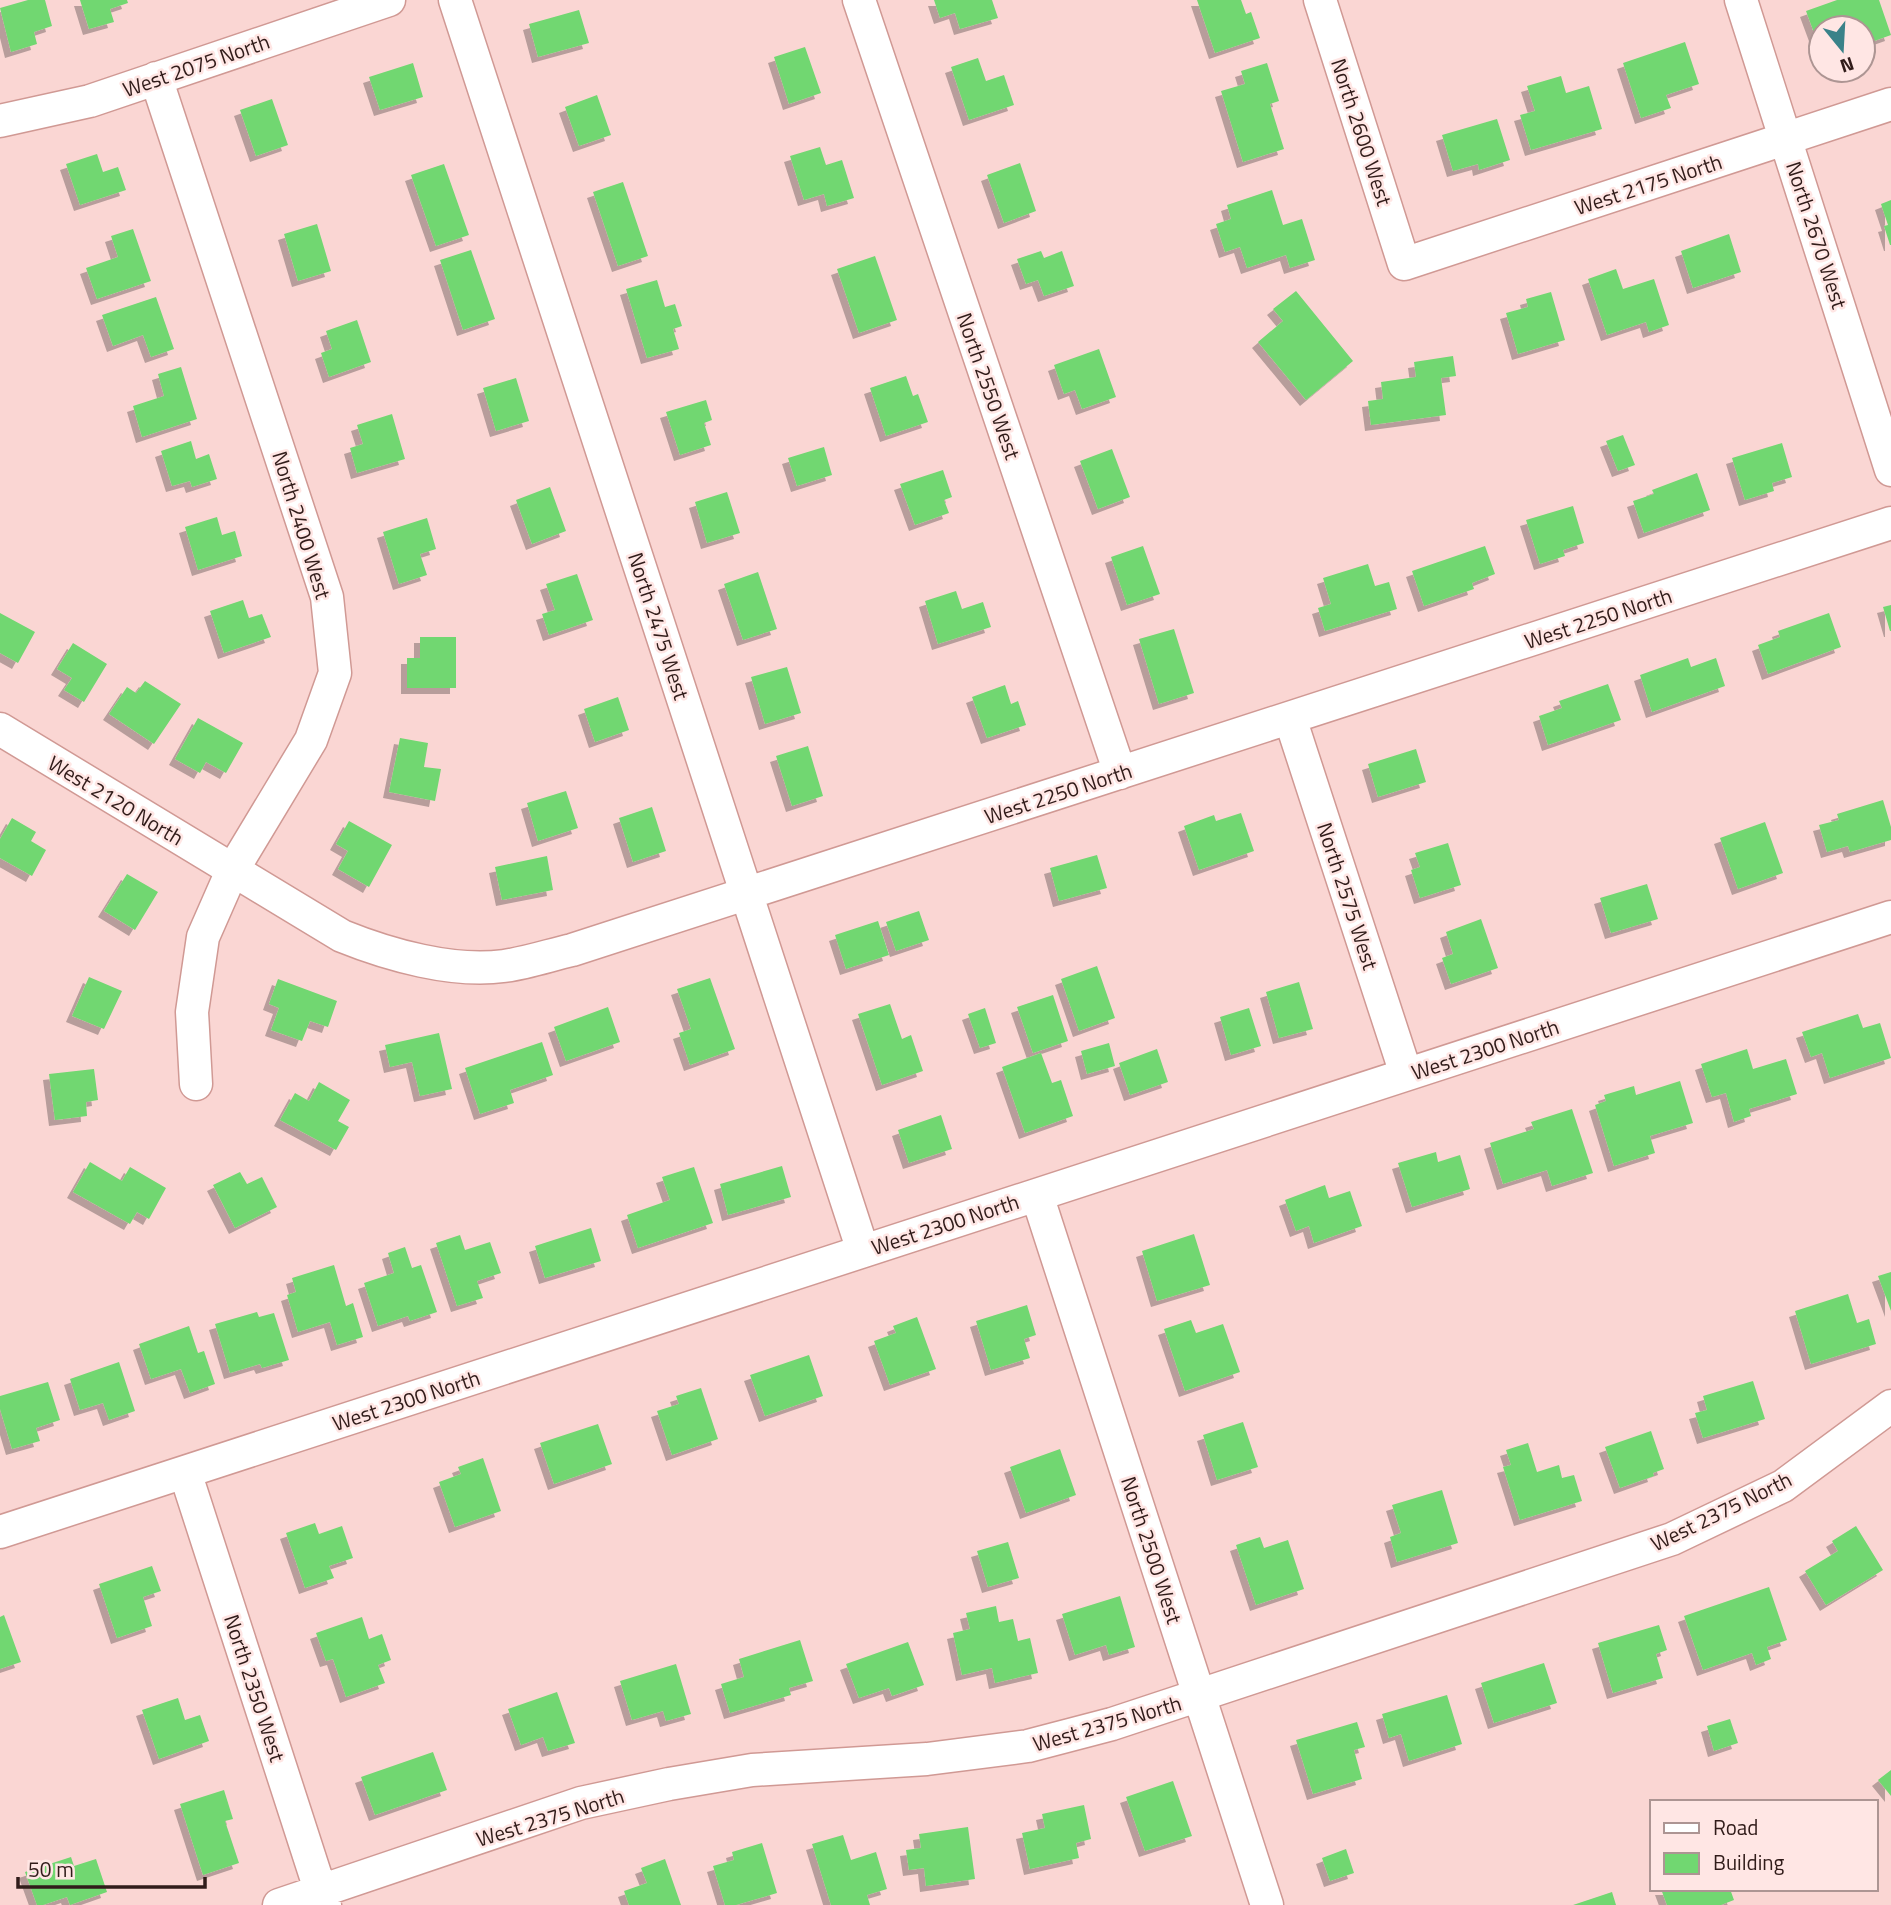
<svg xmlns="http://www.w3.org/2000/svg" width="1891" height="1905" viewBox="0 0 1891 1905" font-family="'Titillium Web',sans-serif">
<defs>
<filter id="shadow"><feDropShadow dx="-6" dy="6" stdDeviation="0" flood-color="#0004"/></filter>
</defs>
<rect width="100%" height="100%" fill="#fad6d3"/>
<path fill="#71d771" filter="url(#shadow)" d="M 28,0 L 45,0 L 52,26 L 34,32 L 37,44 L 11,52 L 0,8 Z
M 80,0 L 127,0 L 128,3 L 110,9 L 114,22 L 89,29 Z
M 934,0 L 992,0 L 998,18 L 960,29 L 955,13 L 940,18 Z
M 1197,0 L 1241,0 L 1246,14 L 1251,12 L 1260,38 L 1215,53 Z
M 1837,0 L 1879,0 L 1891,35 L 1863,45 L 1863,28 L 1821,28 L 1821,46 L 1819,46 L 1806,11 Z
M 579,10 L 589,43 L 538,57 L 529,24 Z
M 1685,42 L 1699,84 L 1666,95 L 1671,108 L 1641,118 L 1623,63 Z
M 805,47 L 821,93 L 789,104 L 774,57 Z
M 978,58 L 986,81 L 1004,75 L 1014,105 L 969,120 L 951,67 Z
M 413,63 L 423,97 L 380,110 L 369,77 Z
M 1267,63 L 1279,101 L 1270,104 L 1284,149 L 1243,162 L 1221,91 L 1245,84 L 1241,71 Z
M 1561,76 L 1566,93 L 1589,86 L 1602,129 L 1531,150 L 1520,115 L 1535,111 L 1527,86 Z
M 597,95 L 611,135 L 579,146 L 565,107 Z
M 272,99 L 288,145 L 256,156 L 240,110 Z
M 1497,119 L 1510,160 L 1479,170 L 1478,164 L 1453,171 L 1442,135 Z
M 820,147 L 826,165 L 842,160 L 854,198 L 827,206 L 824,194 L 804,200 L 790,156 Z
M 97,154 L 103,172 L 118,167 L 126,190 L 80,205 L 66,164 Z
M 1020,163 L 1036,211 L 1004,223 L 987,175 Z
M 444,164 L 469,235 L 436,246 L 411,175 Z
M 623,182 L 648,256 L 618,266 L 593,192 Z
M 1272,190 L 1283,225 L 1302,219 L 1315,260 L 1290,268 L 1286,255 L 1247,268 L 1240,247 L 1225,252 L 1216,224 L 1231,219 L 1227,205 Z
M 1891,200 L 1891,245 L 1890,245 L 1884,226 L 1888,225 L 1881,204 Z
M 317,224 L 331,271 L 298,281 L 284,234 Z
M 133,229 L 151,281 L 97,299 L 86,268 L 118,257 L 111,236 Z
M 1729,234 L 1741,272 L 1693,288 L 1681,251 Z
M 471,250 L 495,319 L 463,330 L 440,260 Z
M 1041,251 L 1044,258 L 1062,251 L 1074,286 L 1044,296 L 1038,280 L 1026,284 L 1017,259 Z
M 875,256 L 897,320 L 859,333 L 837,269 Z
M 1616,269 L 1623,289 L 1654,279 L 1669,325 L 1649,332 L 1646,322 L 1607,335 L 1588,279 Z
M 657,280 L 665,307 L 675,304 L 682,326 L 673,329 L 679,349 L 647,358 L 626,289 Z
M 1296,291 L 1353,361 L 1306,400 L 1258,342 L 1283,321 L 1273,309 Z
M 1551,292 L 1565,340 L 1518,354 L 1506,313 L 1528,307 L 1526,299 Z
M 156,297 L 174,349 L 151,357 L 143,335 L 113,346 L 102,315 Z
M 357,320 L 371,362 L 329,377 L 321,353 L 332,349 L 326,331 Z
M 1099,349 L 1116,397 L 1082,409 L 1075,390 L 1064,394 L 1054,365 Z
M 1453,356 L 1456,376 L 1441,378 L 1446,415 L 1371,425 L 1368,401 L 1383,399 L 1381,382 L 1416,377 L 1414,362 Z
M 181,367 L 197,419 L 142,437 L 133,406 L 164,396 L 158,374 Z
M 906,376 L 913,396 L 918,394 L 928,422 L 886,436 L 870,388 Z
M 516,378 L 529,421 L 496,431 L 483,388 Z
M 706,400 L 712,420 L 704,423 L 711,445 L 680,455 L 666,412 Z
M 392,414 L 405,459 L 357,473 L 350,448 L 363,444 L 357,425 Z
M 1623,435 L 1635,465 L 1618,471 L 1606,441 Z
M 191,441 L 196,459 L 209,454 L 217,479 L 192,487 L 190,481 L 172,486 L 161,451 Z
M 1782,443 L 1792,477 L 1772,483 L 1774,491 L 1745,500 L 1732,458 Z
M 824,447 L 832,475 L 797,486 L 788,458 Z
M 1112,449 L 1130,497 L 1098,509 L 1080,461 Z
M 943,470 L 952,497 L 944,500 L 949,513 L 915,525 L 900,484 Z
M 1697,473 L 1710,510 L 1644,533 L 1633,501 L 1654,494 L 1652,490 Z
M 550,487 L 566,531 L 532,544 L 516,500 Z
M 727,492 L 740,533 L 707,543 L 695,502 Z
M 1573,506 L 1584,543 L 1563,550 L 1565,556 L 1540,564 L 1526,520 Z
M 217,517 L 222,535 L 235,531 L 242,556 L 198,570 L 185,527 Z
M 427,518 L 436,549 L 420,554 L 427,575 L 399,584 L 383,532 Z
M 1143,546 L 1160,594 L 1127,605 L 1111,557 Z
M 1485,546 L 1495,574 L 1472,583 L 1474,589 L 1424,606 L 1412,571 Z
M 1368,564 L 1375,586 L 1389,582 L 1397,609 L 1325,631 L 1318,608 L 1331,604 L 1323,578 Z
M 758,572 L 777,629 L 743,640 L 724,584 Z
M 577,574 L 593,620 L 549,635 L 542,614 L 555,610 L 546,584 Z
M 956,591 L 962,609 L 983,602 L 991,627 L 938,644 L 925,601 Z
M 243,600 L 249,618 L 262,614 L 271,637 L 224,653 L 210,611 Z
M 1891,605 L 1891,631 L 1890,631 L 1883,607 Z
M 0,613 L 35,632 L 18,663 L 0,653 Z
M 1829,613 L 1841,647 L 1768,674 L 1758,645 L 1780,637 L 1778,631 Z
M 1174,629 L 1194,693 L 1159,704 L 1139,639 Z
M 420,637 L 456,637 L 456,688 L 407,688 L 407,658 L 420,658 Z
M 73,643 L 107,664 L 84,702 L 64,690 L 72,678 L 57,669 Z
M 1688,658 L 1691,667 L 1716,658 L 1725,686 L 1652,712 L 1640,675 Z
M 787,667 L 801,713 L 765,724 L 751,677 Z
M 145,681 L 181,704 L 154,744 L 109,714 L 127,687 L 136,693 Z
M 1608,684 L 1621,720 L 1548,745 L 1539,716 L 1562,708 L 1559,701 Z
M 1005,685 L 1011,704 L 1018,701 L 1026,725 L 987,738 L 972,697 Z
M 618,697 L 629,730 L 595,742 L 584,709 Z
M 198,718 L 243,743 L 226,773 L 206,762 L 200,773 L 175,759 Z
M 400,738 L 428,743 L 424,767 L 441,769 L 435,801 L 389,792 Z
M 808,746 L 823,796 L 792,806 L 776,756 Z
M 1416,749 L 1426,782 L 1378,797 L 1368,764 Z
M 566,791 L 578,828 L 538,841 L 527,803 Z
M 1883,800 L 1891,827 L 1891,840 L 1850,852 L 1848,846 L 1827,852 L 1819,825 L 1839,820 L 1837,814 Z
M 652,807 L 666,851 L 633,862 L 619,818 Z
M 1241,813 L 1254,851 L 1199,870 L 1184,826 L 1214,815 L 1216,821 Z
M 12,818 L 36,832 L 31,841 L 46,850 L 32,876 L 0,858 L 0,839 Z
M 349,821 L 392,845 L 369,887 L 338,869 L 348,851 L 336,844 Z
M 1765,822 L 1783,873 L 1738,889 L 1720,838 Z
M 1448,843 L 1461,885 L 1420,898 L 1411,870 L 1420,867 L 1415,853 Z
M 1097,855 L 1107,888 L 1059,901 L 1050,868 Z
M 547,856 L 553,890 L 502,900 L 495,867 Z
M 127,874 L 158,892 L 135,930 L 104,911 Z
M 1647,884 L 1658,919 L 1611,933 L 1600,898 Z
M 919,911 L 929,940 L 896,951 L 886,922 Z
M 1481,919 L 1498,968 L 1451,984 L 1442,958 L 1453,954 L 1446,932 Z
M 878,921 L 889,955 L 846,969 L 835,935 Z
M 1097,966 L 1115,1018 L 1079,1031 L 1061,979 Z
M 89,977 L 122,991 L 104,1029 L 72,1016 Z
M 710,978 L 735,1049 L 690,1065 L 679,1033 L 691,1029 L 677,989 Z
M 278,979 L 337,1001 L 328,1027 L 310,1021 L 302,1041 L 271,1030 L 279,1008 L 269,1004 Z
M 1299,982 L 1313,1029 L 1279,1038 L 1266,992 Z
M 1053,995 L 1068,1041 L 1033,1053 L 1017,1007 Z
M 890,1004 L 902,1039 L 911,1035 L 923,1071 L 882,1085 L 858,1014 Z
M 608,1007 L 620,1042 L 566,1061 L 554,1027 Z
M 985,1008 L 996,1043 L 980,1048 L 968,1014 Z
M 1249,1008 L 1261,1046 L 1231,1055 L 1220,1017 Z
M 1858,1014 L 1863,1028 L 1880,1023 L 1891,1058 L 1830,1078 L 1822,1053 L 1811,1057 L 1802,1032 Z
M 439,1033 L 452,1089 L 420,1096 L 412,1062 L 390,1067 L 385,1045 Z
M 542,1042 L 553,1075 L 510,1090 L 514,1103 L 480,1114 L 465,1068 Z
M 1109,1043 L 1115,1066 L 1087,1074 L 1081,1051 Z
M 1157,1049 L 1168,1082 L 1130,1095 L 1119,1063 Z
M 1747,1049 L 1753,1069 L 1786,1059 L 1797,1094 L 1749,1109 L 1751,1116 L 1734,1122 L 1726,1093 L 1712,1097 L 1701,1064 Z
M 1041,1053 L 1052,1083 L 1061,1080 L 1073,1116 L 1025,1133 L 1002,1067 Z
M 94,1069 L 98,1100 L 86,1102 L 87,1116 L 55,1120 L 49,1074 Z
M 1680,1081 L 1693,1123 L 1650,1136 L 1655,1153 L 1614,1166 L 1595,1105 L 1606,1101 L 1604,1095 L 1634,1086 L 1636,1095 Z
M 319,1082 L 350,1100 L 338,1121 L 349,1127 L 336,1150 L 280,1120 L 295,1093 L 309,1101 Z
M 1572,1109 L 1593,1173 L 1552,1186 L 1547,1170 L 1503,1184 L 1490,1143 L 1534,1129 L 1531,1122 Z
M 941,1115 L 952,1149 L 909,1163 L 898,1130 Z
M 1436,1152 L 1438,1162 L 1460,1155 L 1470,1189 L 1412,1207 L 1398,1163 Z
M 90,1162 L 122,1181 L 130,1167 L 166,1188 L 149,1219 L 137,1212 L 130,1224 L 73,1192 Z
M 782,1166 L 791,1197 L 728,1215 L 720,1184 Z
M 694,1167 L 713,1223 L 638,1248 L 627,1215 L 670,1200 L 662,1177 Z
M 240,1172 L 247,1184 L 262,1177 L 277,1207 L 235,1228 L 213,1185 Z
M 1325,1185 L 1329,1198 L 1350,1191 L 1362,1226 L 1314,1243 L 1309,1226 L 1296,1231 L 1285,1200 Z
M 591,1228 L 601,1261 L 545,1278 L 535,1246 Z
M 1194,1234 L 1210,1285 L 1157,1301 L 1142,1251 Z
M 460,1235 L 465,1250 L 490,1242 L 501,1273 L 477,1281 L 483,1298 L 457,1306 L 436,1243 Z
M 405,1247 L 412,1268 L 421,1265 L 437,1312 L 410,1321 L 408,1316 L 378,1326 L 364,1283 L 394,1273 L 388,1253 Z
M 334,1265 L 346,1306 L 353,1303 L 363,1337 L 337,1345 L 330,1322 L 298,1332 L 287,1295 L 296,1292 L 292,1278 Z
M 1891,1272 L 1891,1311 L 1878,1276 Z
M 1848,1294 L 1857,1323 L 1869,1319 L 1876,1344 L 1811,1364 L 1795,1311 Z
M 1027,1305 L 1036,1335 L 1024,1339 L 1030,1358 L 991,1370 L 976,1321 Z
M 257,1312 L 259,1317 L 274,1313 L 289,1360 L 262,1368 L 260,1364 L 230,1373 L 215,1324 Z
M 917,1317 L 936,1369 L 890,1385 L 874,1341 L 896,1333 L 893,1326 Z
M 1191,1320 L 1196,1333 L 1223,1324 L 1240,1372 L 1185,1391 L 1164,1329 Z
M 189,1326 L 198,1353 L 204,1351 L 215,1384 L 190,1393 L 181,1369 L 151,1379 L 139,1344 Z
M 809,1355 L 823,1396 L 765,1416 L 750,1375 Z
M 119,1362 L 135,1411 L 109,1420 L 103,1403 L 80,1410 L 70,1379 Z
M 1753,1381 L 1765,1419 L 1703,1438 L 1695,1413 L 1707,1410 L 1703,1396 Z
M 48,1382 L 60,1420 L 36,1428 L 40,1441 L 12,1449 L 0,1409 L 0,1396 Z
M 701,1388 L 718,1439 L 672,1455 L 657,1411 L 679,1404 L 676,1396 Z
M 1243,1422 L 1258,1467 L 1217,1480 L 1203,1435 Z
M 598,1424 L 612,1464 L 554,1484 L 540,1443 Z
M 1651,1431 L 1664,1469 L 1653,1473 L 1654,1476 L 1620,1488 L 1605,1447 Z
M 1528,1443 L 1537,1472 L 1559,1465 L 1562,1478 L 1574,1475 L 1582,1501 L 1520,1520 L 1503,1467 L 1511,1465 L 1506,1450 Z
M 1060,1449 L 1076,1495 L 1026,1513 L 1010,1467 Z
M 483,1458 L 501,1511 L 455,1527 L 439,1482 L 461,1474 L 458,1467 Z
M 1442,1490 L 1458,1543 L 1397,1562 L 1390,1537 L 1401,1533 L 1392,1505 Z
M 315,1523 L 319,1534 L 342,1526 L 353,1558 L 329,1566 L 334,1578 L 305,1588 L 286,1533 Z
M 1856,1526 L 1883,1570 L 1826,1605 L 1805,1571 L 1838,1551 L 1832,1541 Z
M 1260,1537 L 1264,1548 L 1288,1540 L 1304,1589 L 1256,1605 L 1236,1545 Z
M 1008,1542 L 1019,1578 L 988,1587 L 977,1551 Z
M 152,1566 L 161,1591 L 143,1597 L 152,1626 L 117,1638 L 99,1584 Z
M 1769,1587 L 1787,1640 L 1767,1647 L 1771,1659 L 1756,1665 L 1752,1653 L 1703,1670 L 1684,1616 Z
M 1120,1596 L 1135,1647 L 1109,1655 L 1106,1645 L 1075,1655 L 1062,1614 Z
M 996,1606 L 999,1622 L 1013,1619 L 1018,1641 L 1030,1638 L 1038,1673 L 995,1683 L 992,1668 L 962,1675 L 953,1633 L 970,1629 L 966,1613 Z
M 4,1615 L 21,1662 L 0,1669 L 0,1617 Z
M 362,1617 L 369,1639 L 382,1634 L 391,1660 L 378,1665 L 385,1683 L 346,1697 L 333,1659 L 326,1661 L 316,1633 Z
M 1659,1625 L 1667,1650 L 1656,1654 L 1663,1678 L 1613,1693 L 1598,1643 Z
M 800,1640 L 813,1681 L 789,1688 L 791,1695 L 730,1713 L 721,1684 L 744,1677 L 739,1659 Z
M 908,1642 L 924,1685 L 892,1696 L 889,1688 L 859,1698 L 846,1664 Z
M 1544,1663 L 1557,1703 L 1494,1723 L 1481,1683 Z
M 676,1664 L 691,1714 L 666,1721 L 663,1711 L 632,1720 L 620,1681 Z
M 557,1692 L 575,1743 L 548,1751 L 543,1737 L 521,1745 L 508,1709 Z
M 1447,1695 L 1462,1744 L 1409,1761 L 1401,1734 L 1389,1738 L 1382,1714 Z
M 178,1698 L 185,1720 L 200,1715 L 209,1741 L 159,1759 L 142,1710 Z
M 1730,1719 L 1738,1743 L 1714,1751 L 1707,1726 Z
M 1357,1722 L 1365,1747 L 1354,1750 L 1362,1779 L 1313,1794 L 1296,1740 Z
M 433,1752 L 447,1790 L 375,1815 L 361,1777 Z
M 1891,1770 L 1891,1796 L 1878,1780 Z
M 1173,1781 L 1192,1836 L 1145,1851 L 1126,1797 Z
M 224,1790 L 233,1819 L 225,1821 L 239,1863 L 203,1875 L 180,1804 Z
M 1084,1805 L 1091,1839 L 1076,1843 L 1079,1858 L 1030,1869 L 1022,1833 L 1045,1828 L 1042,1814 Z
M 968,1827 L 975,1879 L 926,1886 L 924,1868 L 909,1870 L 906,1850 L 921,1848 L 919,1834 Z
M 843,1835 L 851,1860 L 876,1852 L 887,1889 L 867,1895 L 870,1905 L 831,1905 L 812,1844 Z
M 762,1843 L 777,1893 L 736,1905 L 725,1905 L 713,1866 L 734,1860 L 732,1852 Z
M 1346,1849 L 1354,1873 L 1330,1881 L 1322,1858 Z
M 71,1857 L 74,1866 L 96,1859 L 107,1892 L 70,1905 L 67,1897 L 43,1905 L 37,1905 L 25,1872 Z
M 665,1859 L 681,1905 L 629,1905 L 624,1891 L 647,1883 L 641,1868 Z
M 1661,1889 L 1730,1889 L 1734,1900 L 1721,1905 L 1667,1905 Z
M 1612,1892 L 1616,1905 L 1573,1905 Z"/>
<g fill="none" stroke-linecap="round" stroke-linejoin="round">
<g stroke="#d09994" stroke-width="35">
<path id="minor" d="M 455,0 L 863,1251
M 859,0 L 1120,773
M 1320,0 L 1404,264 L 1891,104
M 1741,0 L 1891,470
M 156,78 L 327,597 L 335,673 L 311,740 L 232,871 L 203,937 L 192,1012 L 196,1084
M 0,121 L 90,101 L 389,0
M 1290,718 L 1406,1074
M 0,729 L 342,936 C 389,955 453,973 504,966 C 527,963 550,955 572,950 L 1891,523
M 1037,1195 L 1267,1905
M 185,1472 L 325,1905
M 0,1532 L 1891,917
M 279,1905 L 581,1803 L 669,1784 L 752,1770 L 927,1759 L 1028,1746 L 1112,1724 L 1672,1539 L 1783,1486 L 1891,1406"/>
</g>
<use href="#minor" stroke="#fff" stroke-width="32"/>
</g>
<g text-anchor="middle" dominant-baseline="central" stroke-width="5" stroke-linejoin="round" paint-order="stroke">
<g font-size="21" fill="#311c1a" stroke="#ffe6e4">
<text transform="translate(196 65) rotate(-19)">West 2075 North</text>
<text transform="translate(1362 132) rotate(72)">North 2600 West</text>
<text transform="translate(1648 184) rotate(-18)">West 2175 North</text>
<text transform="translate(1817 235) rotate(72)">North 2670 West</text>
<text transform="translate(989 386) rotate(71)">North 2550 West</text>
<text transform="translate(302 525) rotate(73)">North 2400 West</text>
<text transform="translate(1598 618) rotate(-18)">West 2250 North</text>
<text transform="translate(659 626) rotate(72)">North 2475 West</text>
<text transform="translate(1058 793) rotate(-18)">West 2250 North</text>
<text transform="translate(116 800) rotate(31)">West 2120 North</text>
<text transform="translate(1348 896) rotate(72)">North 2575 West</text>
<text transform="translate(1485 1049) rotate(-18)">West 2300 North</text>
<text transform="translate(945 1224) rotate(-18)">West 2300 North</text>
<text transform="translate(406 1400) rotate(-18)">West 2300 North</text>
<text transform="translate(1721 1511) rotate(-26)">West 2375 North</text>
<text transform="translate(1152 1550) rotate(72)">North 2500 West</text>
<text transform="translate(255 1688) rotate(72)">North 2350 West</text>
<text transform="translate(1107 1723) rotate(-16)">West 2375 North</text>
<text transform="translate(550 1817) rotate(-17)">West 2375 North</text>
</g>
</g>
<rect x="1650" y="1800" width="228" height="91" fill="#ffe6e4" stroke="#ad9593" stroke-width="2"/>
<rect x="1664" y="1823" width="35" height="10" fill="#ffffff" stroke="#ad9593" stroke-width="2"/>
<text x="1713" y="1835" font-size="21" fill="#311c1a">Road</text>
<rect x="1664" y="1853" width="35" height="21" fill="#71d771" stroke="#ad9593" stroke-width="2"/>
<text x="1713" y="1870" font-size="21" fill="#311c1a">Building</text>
<g transform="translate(1842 49) rotate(162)"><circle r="33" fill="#ffe6e4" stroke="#ad9593" stroke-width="2"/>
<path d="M0-5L12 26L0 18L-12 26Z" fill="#3a8289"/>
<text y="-10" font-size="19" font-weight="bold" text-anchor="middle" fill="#311c1a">N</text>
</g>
<path d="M18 1877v10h187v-10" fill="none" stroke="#311c1a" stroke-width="3.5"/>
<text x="28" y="1877" font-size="21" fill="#311c1a" stroke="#ffe6e4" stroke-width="5" paint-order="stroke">50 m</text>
</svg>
